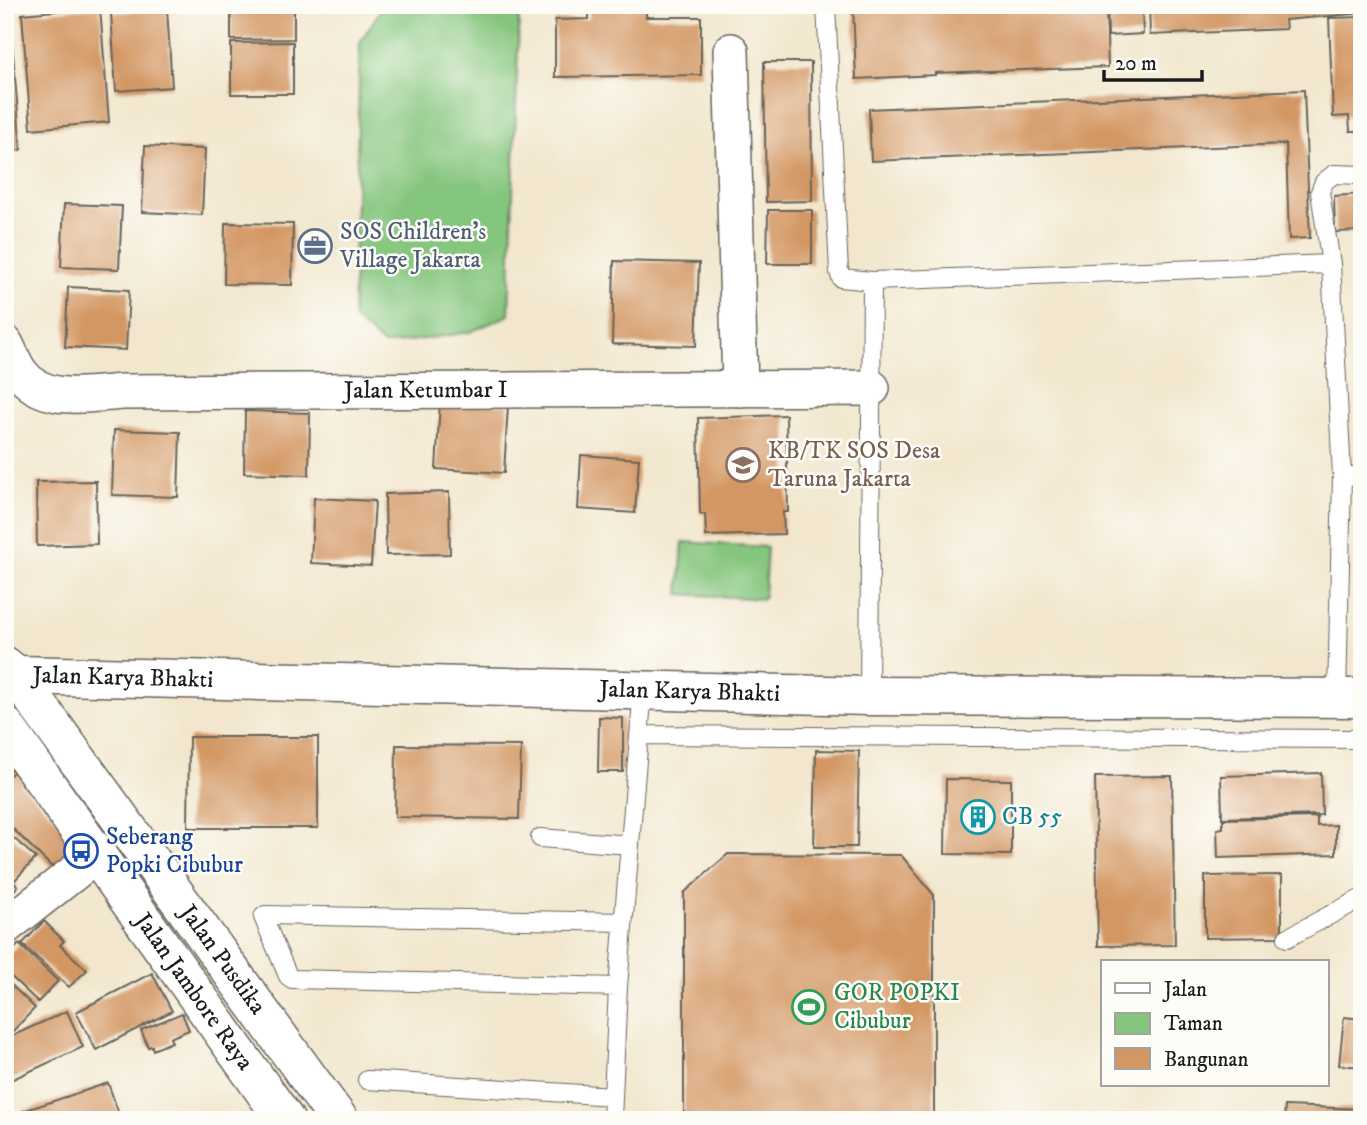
<svg xmlns="http://www.w3.org/2000/svg" width="1367" height="1125" viewBox="0 0 1367 1125" font-family="'IM FELL DW Pica',serif">
<rect width="100%" height="100%" fill="#fdfcf7"/>
<filter id="ink" filterUnits="userSpaceOnUse"><feTurbulence type="fractalNoise" baseFrequency=".0143" numOctaves="2"/><feDisplacementMap in="SourceGraphic" scale="14" xChannelSelector="R" yChannelSelector="G"/><feConvolveMatrix kernelMatrix="1 2 1 2 8 2 1 2 1" color-interpolation-filters="sRGB"/></filter>
<filter id="wash" filterUnits="userSpaceOnUse"><feTurbulence type="fractalNoise" baseFrequency=".00686" numOctaves="4" result="noise"/><feDisplacementMap in="SourceGraphic" scale="28" xChannelSelector="R" yChannelSelector="G"/><feGaussianBlur stdDeviation="1.57" result="paint"/><feColorMatrix in="noise" values="0 0 0 0 0 0 0 0 0 0 0 0 0 0 0 0 0 1.4 0 .05"/><feComposite in="paint" operator="in"/></filter>
<g filter="url(#wash)">
<rect width="100%" height="100%" fill="#f2e7ce"/>
<path fill="#85c67e" stroke="#50714d" stroke-width="2" d="M 396,5 L 497,5 L 519,16 L 509,315 L 470,332 L 384,345 L 353,318 L 360,42 L 382,8 Z
M 683,542 L 767,547 L 764,599 L 679,594 Z"/>
<g id="blocks">
<path fill="#d39763" d="M 5,5 L 9,5 L 21,150 L 5,152 Z
M 231,5 L 294,5 L 294,39 L 231,40 Z
M 589,5 L 646,5 L 646,17 L 701,17 L 701,75 L 555,77 L 555,20 L 589,19 Z
M 853,5 L 1106,5 L 1108,67 L 935,73 L 935,75 L 856,79 Z
M 1107,5 L 1142,5 L 1143,34 L 1108,36 Z
M 1149,5 L 1362,5 L 1362,13 L 1285,20 L 1286,29 L 1150,35 Z
M 100,7 L 109,122 L 31,129 L 22,14 Z
M 167,9 L 172,87 L 116,91 L 111,13 Z
M 1362,17 L 1362,131 L 1350,131 L 1349,116 L 1333,117 L 1329,18 Z
M 293,42 L 293,94 L 231,94 L 231,43 Z
M 764,62 L 811,62 L 812,201 L 766,202 Z
M 1304,90 L 1310,238 L 1289,239 L 1286,144 L 871,161 L 869,109 Z
M 145,146 L 205,149 L 202,215 L 142,212 Z
M 1362,194 L 1362,231 L 1335,232 L 1334,196 Z
M 64,204 L 122,206 L 119,269 L 61,267 Z
M 768,210 L 812,210 L 812,264 L 767,264 Z
M 225,223 L 293,224 L 292,285 L 224,284 Z
M 614,261 L 699,263 L 696,346 L 612,344 Z
M 68,287 L 129,290 L 126,350 L 65,347 Z
M 440,402 L 508,405 L 504,473 L 436,469 Z
M 245,411 L 310,413 L 309,475 L 244,473 Z
M 786,415 L 788,512 L 783,512 L 784,534 L 706,536 L 705,514 L 700,514 L 698,418 Z
M 114,430 L 180,432 L 178,497 L 112,495 Z
M 581,455 L 639,459 L 635,513 L 578,509 Z
M 96,481 L 97,544 L 37,546 L 36,482 Z
M 449,492 L 450,554 L 386,555 L 385,494 Z
M 314,498 L 375,501 L 371,566 L 311,563 Z
M 599,717 L 623,718 L 623,772 L 598,772 Z
M 189,737 L 318,737 L 318,828 L 188,828 Z
M 396,745 L 521,746 L 519,819 L 395,817 Z
M 816,750 L 859,751 L 857,847 L 814,847 Z
M 5,752 L 21,759 L 5,775 Z
M 22,763 L 32,773 L 21,784 L 84,847 L 59,874 L 5,821 L 5,780 Z
M 1321,773 L 1322,815 L 1222,818 L 1221,776 Z
M 1172,776 L 1175,945 L 1098,946 L 1095,777 Z
M 946,779 L 1011,780 L 1011,855 L 945,854 Z
M 1317,817 L 1317,826 L 1336,825 L 1336,854 L 1218,858 L 1217,829 L 1223,828 L 1223,819 Z
M 8,833 L 36,858 L 13,882 L 18,886 L 5,900 L 5,836 Z
M 728,854 L 901,855 L 934,895 L 934,1120 L 684,1120 L 684,893 Z
M 1282,875 L 1282,937 L 1205,938 L 1205,876 Z
M 44,921 L 64,941 L 60,945 L 87,970 L 69,987 L 22,944 Z
M 19,944 L 58,981 L 38,1002 L 5,971 L 5,959 Z
M 152,973 L 172,1011 L 96,1050 L 76,1012 Z
M 5,979 L 35,1008 L 12,1032 L 5,1025 Z
M 67,1011 L 83,1047 L 11,1080 L 5,1068 L 5,1039 Z
M 182,1013 L 189,1030 L 170,1038 L 172,1042 L 153,1050 L 152,1046 L 148,1047 L 141,1030 Z
M 1344,1017 L 1362,1019 L 1362,1067 L 1339,1065 Z
M 108,1083 L 121,1120 L 5,1120 L 5,1117 Z
M 1285,1106 L 1362,1109 L 1362,1120 L 1284,1120 Z"/>
</g>
</g>
<g filter="url(#ink)">
<use href="#blocks" fill-opacity="0" stroke="#67635a" stroke-width="2"/>
<g fill="none" stroke-linecap="round" stroke-linejoin="round">
<g stroke="#67635a" stroke-width="20">
<path id="service" d="M 826,5 L 839,272 L 841,278 L 872,281 L 1331,264
M 1342,476 L 1362,476
M 869,696 L 872,281
M 1337,698 L 1342,476 L 1331,264 L 1320,192 L 1324,182 L 1334,174 L 1362,175
M 639,735 L 1362,739
M 540,838 L 630,845
M 1287,938 L 1362,898
M 618,987 L 292,979 L 288,976 L 263,917 L 265,915 L 623,922
M 367,1080 L 613,1096
M 612,1120 L 618,987 L 643,689"/>
</g>
<g stroke="#67635a" stroke-width="38">
<g id="minor">
<path d="M 731,51 L 740,389"/>
<path id="s1" d="M 5,343 C 10,352 14,364 20,372 C 43,405 89,394 123,392 L 872,388"/>
<path d="M 5,927 L 98,854"/>
</g>
</g>
<g stroke="#67635a" stroke-width="41">
<g id="tertiary">
<path id="s2" d="M 5,666 L 16,675 L 339,1120"/>
<path id="s3" d="M 16,675 L 869,696 L 1362,698"/>
<path id="s4" d="M 5,726 L 285,1120"/>
</g>
</g>
<use href="#service" stroke="#fff" stroke-width="18"/>
<use href="#minor" stroke="#fff" stroke-width="35"/>
<use href="#tertiary" stroke="#fff" stroke-width="38"/>
</g>
</g>
<defs>
<g id="office-ring" transform="scale(1.75)"><circle r="9.5" fill="#fdfcf7" stroke="#5c6f8a" stroke-width="1.5"/><path d="M-6-3h4V-5.5h4V-3h4V5H-6ZM-1-4.5V-3h2v-1.5ZM-6 0V1H6V0Z" fill="#5c6f8a"/></g>
<g id="school-ring" transform="scale(1.75)"><circle r="9.5" fill="#fdfcf7" stroke="#8d6e63" stroke-width="1.5"/><path d="M0-5L7-2L0 1L-7-2ZM-4 1L0 2.5L4 1V4Q0 6-4 4Z" fill="#8d6e63"/></g>
<g id="building-ring" transform="scale(1.75)"><circle r="9.5" fill="#fdfcf7" stroke="#0f9aa8" stroke-width="1.5"/><path d="M-4-6H4V6H1V3H-1V6H-4ZM-2.5-4.3h1.7v1.8h-1.7ZM.8-4.3h1.7v1.8H.8ZM-2.5-1h1.7V.8h-1.7ZM.8-1h1.7V.8H.8Z" fill="#0f9aa8"/></g>
<g id="bus-ring" transform="scale(1.75)"><circle r="9.5" fill="#fdfcf7" stroke="#1a4fb4" stroke-width="1.5"/><path d="M-5-6H5V4H4V6H2V4H-2V6H-4V4H-5ZM-3.5-4V0h7V-4ZM-3.5 1.2v1.5H-2V1.2ZM2 1.2v1.5H3.5V1.2Z" fill="#1a4fb4"/></g>
<g id="stadium-ring" transform="scale(1.75)"><circle r="9.5" fill="#fdfcf7" stroke="#2e9e5b" stroke-width="1.5"/><path d="M0-5a6.5 5 0 1 0 0 10a6.5 5 0 1 0 0-10ZM-3.5-1.8h7v3.6h-7Z" fill="#2e9e5b"/></g>
</defs>
<g fill-rule="evenodd">
<use href="#office-ring" x="315" y="246"/>
<use href="#school-ring" x="743" y="465"/>
<use href="#building-ring" x="978" y="817"/>
<use href="#bus-ring" x="81" y="851"/>
<use href="#stadium-ring" x="809" y="1007"/>
</g>
<g text-anchor="middle" dominant-baseline="central" stroke-width="5" stroke-linejoin="round" paint-order="stroke">
<g font-size="24" fill="#4e5e75" stroke="#fdfcf7" text-anchor="start">
<text x="340" y="232">SOS Children's<tspan x="340" dy="28">Village Jakarta</tspan></text>
</g>
<g font-size="24" fill="#1c1c1c" stroke="#fdfcf7">
<text stroke="none"><textPath href="#s1" startOffset="446">Jalan Ketumbar I</textPath></text>
<text stroke="none"><textPath href="#s3" startOffset="107">Jalan Karya Bhakti</textPath></text>
<text stroke="none"><textPath href="#s3" startOffset="674">Jalan Karya Bhakti</textPath></text>
<text stroke="none"><textPath href="#s2" startOffset="366">Jalan Pusdika</textPath></text>
<text stroke="none"><textPath href="#s4" startOffset="326">Jalan Jambore Raya</textPath></text>
</g>
<g font-size="24" fill="#785e54" stroke="#fdfcf7" text-anchor="start">
<text x="768" y="451">KB/TK SOS Desa<tspan x="768" dy="28">Taruna Jakarta</tspan></text>
</g>
<g font-size="24" fill="#0d838f" stroke="#fdfcf7" text-anchor="start">
<text x="1002" y="817">CB 55</text>
</g>
<g font-size="24" fill="#164399" stroke="#fdfcf7" text-anchor="start">
<text x="106" y="837">Seberang<tspan x="106" dy="28">Popki Cibubur</tspan></text>
</g>
<g font-size="24" fill="#27864d" stroke="#fdfcf7" text-anchor="start">
<text x="834" y="993">GOR POPKI<tspan x="834" dy="28">Cibubur</tspan></text>
</g>
</g>
<rect width="1367" height="1125" fill="none" stroke="#fdfcf7" stroke-width="28"/>
<rect x="1101" y="960" width="228" height="126" fill="#fdfcf7" stroke="#a3a29f" stroke-width="2"/>
<rect x="1115" y="983" width="35" height="10" fill="#ffffff" stroke="#a3a29f" stroke-width="2"/>
<text x="1164" y="996" font-size="21" fill="#1c1c1c">Jalan</text>
<rect x="1115" y="1013" width="35" height="21" fill="#85c67e" stroke="#a3a29f" stroke-width="2"/>
<text x="1164" y="1030" font-size="21" fill="#1c1c1c">Taman</text>
<rect x="1115" y="1048" width="35" height="21" fill="#d39763" stroke="#a3a29f" stroke-width="2"/>
<text x="1164" y="1066" font-size="21" fill="#1c1c1c">Bangunan</text>
<path d="M1104 70v10h98v-10" fill="none" stroke="#1c1c1c" stroke-width="3.5"/>
<text x="1115" y="70" font-size="21" fill="#1c1c1c" stroke="#fdfcf7" stroke-width="5" paint-order="stroke">20 m</text>
</svg>
